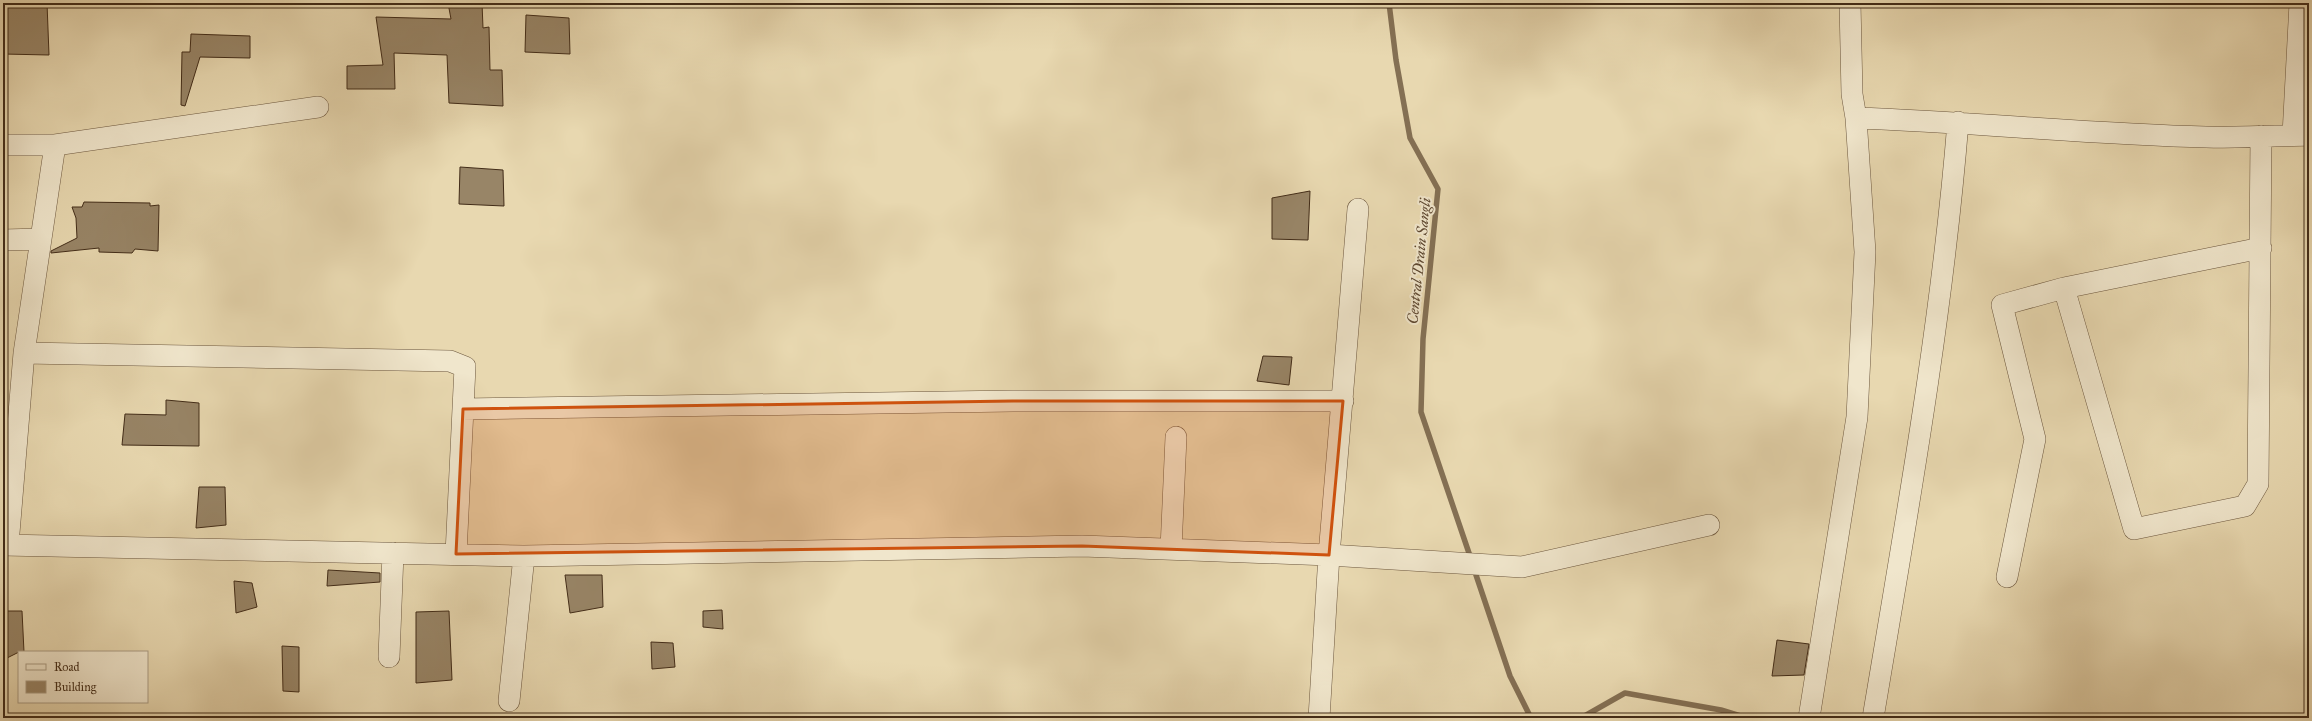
<svg xmlns="http://www.w3.org/2000/svg" width="2312" height="721" viewBox="0 0 2312 721" font-family="'IM FELL Great Primer',serif">
<rect width="100%" height="100%" fill="#e8d8b0"/>
<filter id="stains"><feTurbulence type="fractalNoise" baseFrequency=".005" numOctaves="4"/><feColorMatrix values="0 0 0 0 .2 0 0 0 0 .09 0 0 0 0 .02 0 0 0 .5 -.17"/></filter>
<radialGradient id="worn" r=".72"><stop offset=".6" stop-color="#630" stop-opacity="0"/><stop offset="1" stop-color="#630" stop-opacity=".3"/></radialGradient>
<g fill="none" stroke-linecap="round" stroke-linejoin="round">
<path stroke="#847054" stroke-width="5.5" d="M 1389,3 L 1396,60 L 1410,138 L 1438,189 L 1423,339 L 1421,412 L 1471,559
M 1474,569 L 1510,676 L 1531,718
M 1581,718 L 1625,693 L 1721,710 L 1747,718"/>
</g>
<path fill="#988567" stroke="#422c18" d="M 3,3 L 47,3 L 49,55 L 3,54 Z
M 448,3 L 482,3 L 483,28 L 489,27 L 490,70 L 502,70 L 503,106 L 449,103 L 447,55 L 394,53 L 395,89 L 347,89 L 347,66 L 383,65 L 376,17 L 451,19 Z
M 526,15 L 569,18 L 570,54 L 525,52 Z
M 191,34 L 250,36 L 250,58 L 200,57 L 185,106 L 181,105 L 182,52 L 190,52 Z
M 460,167 L 503,170 L 504,206 L 459,204 Z
M 1310,191 L 1308,240 L 1272,239 L 1272,198 Z
M 84,202 L 150,203 L 150,206 L 159,205 L 158,251 L 135,249 L 132,253 L 99,252 L 99,248 L 51,253 L 51,251 L 77,238 L 76,218 L 72,207 L 82,207 Z
M 1263,356 L 1292,357 L 1289,385 L 1257,381 Z
M 166,400 L 199,403 L 199,446 L 122,445 L 125,414 L 166,415 Z
M 199,487 L 225,487 L 226,525 L 196,528 Z
M 328,570 L 380,573 L 380,582 L 327,586 Z
M 565,575 L 602,575 L 603,607 L 570,613 Z
M 234,581 L 252,583 L 257,607 L 236,613 Z
M 722,610 L 723,629 L 703,627 L 703,611 Z
M 7,611 L 22,611 L 24,652 L 19,652 L 3,660 Z
M 449,611 L 452,680 L 416,683 L 416,612 Z
M 1777,640 L 1809,644 L 1804,675 L 1772,676 Z
M 651,642 L 673,643 L 675,667 L 652,669 Z
M 282,646 L 299,647 L 299,692 L 283,691 Z"/>
<g fill="none" stroke-linecap="round" stroke-linejoin="round">
<g stroke="#6c573e" stroke-width="22">
<path id="minor" d="M 1850,3 L 1852,94 L 1856,118
M 2293,135 L 2300,3
M 3,145 L 55,145
M 3,240 L 41,239
M 2261,248 L 2064,288 L 2134,529 L 2245,506 L 2258,484 L 2261,136
M 24,353 L 55,145 L 318,107
M 463,409 L 1013,401 L 1343,401
M 3,545 L 524,556 L 1082,546 L 1329,555 L 1522,567 L 1709,525
M 8,545 L 24,353 L 450,361 L 465,367 L 456,554
M 1171,549 L 1176,437
M 2007,577 L 2035,439 L 2002,305 L 2064,288
M 389,657 L 393,553
M 509,701 L 524,556
M 1319,718 L 1329,555 L 1358,209
M 1809,718 L 1857,417 L 1865,252 L 1856,118 C 1973,122 2089,134 2206,137 C 2240,138 2275,136 2309,135
M 1873,718 C 1906,520 1942,322 1958,122"/>
</g>
<use href="#minor" stroke="#f0e6cc" stroke-width="21"/>
</g>
<path fill="#cf520e" fill-opacity="0.2" stroke="#cf520e" stroke-width="3" stroke-linejoin="round" d="M 1013,401 L 1343,401 L 1329,555 L 1082,546 L 456,554 L 463,409 Z"/>
<g text-anchor="middle" dominant-baseline="central" stroke-width="4" stroke-linejoin="round" paint-order="stroke">
<g font-size="15" font-style="italic" fill="#5e4831" stroke="#f0e6cc">
<text transform="translate(1419 261) rotate(-84)">Central Drain Sangli</text>
</g>
</g>
<rect width="2312" height="721" fill="none" stroke="#e8d8b0" stroke-width="16"/>
<rect x="4" y="4" width="2304" height="713" fill="none" stroke="#422c18" stroke-width="2"/>
<rect x="8" y="8" width="2296" height="705" fill="none" stroke="#422c18"/>
<rect x="18" y="651" width="130" height="52" fill="#f0e6cc" stroke="#aa9c84"/>
<rect x="26" y="664" width="20" height="6" fill="#f0e6cc" stroke="#aa9c84"/>
<text x="54" y="671" font-size="12" fill="#422c18">Road</text>
<rect x="26" y="681" width="20" height="12" fill="#988567" stroke="#aa9c84"/>
<text x="54" y="691" font-size="12" fill="#422c18">Building</text>
<rect width="100%" height="100%" filter="url(#stains)"/>
<rect width="100%" height="100%" fill="url(#worn)"/>
</svg>
